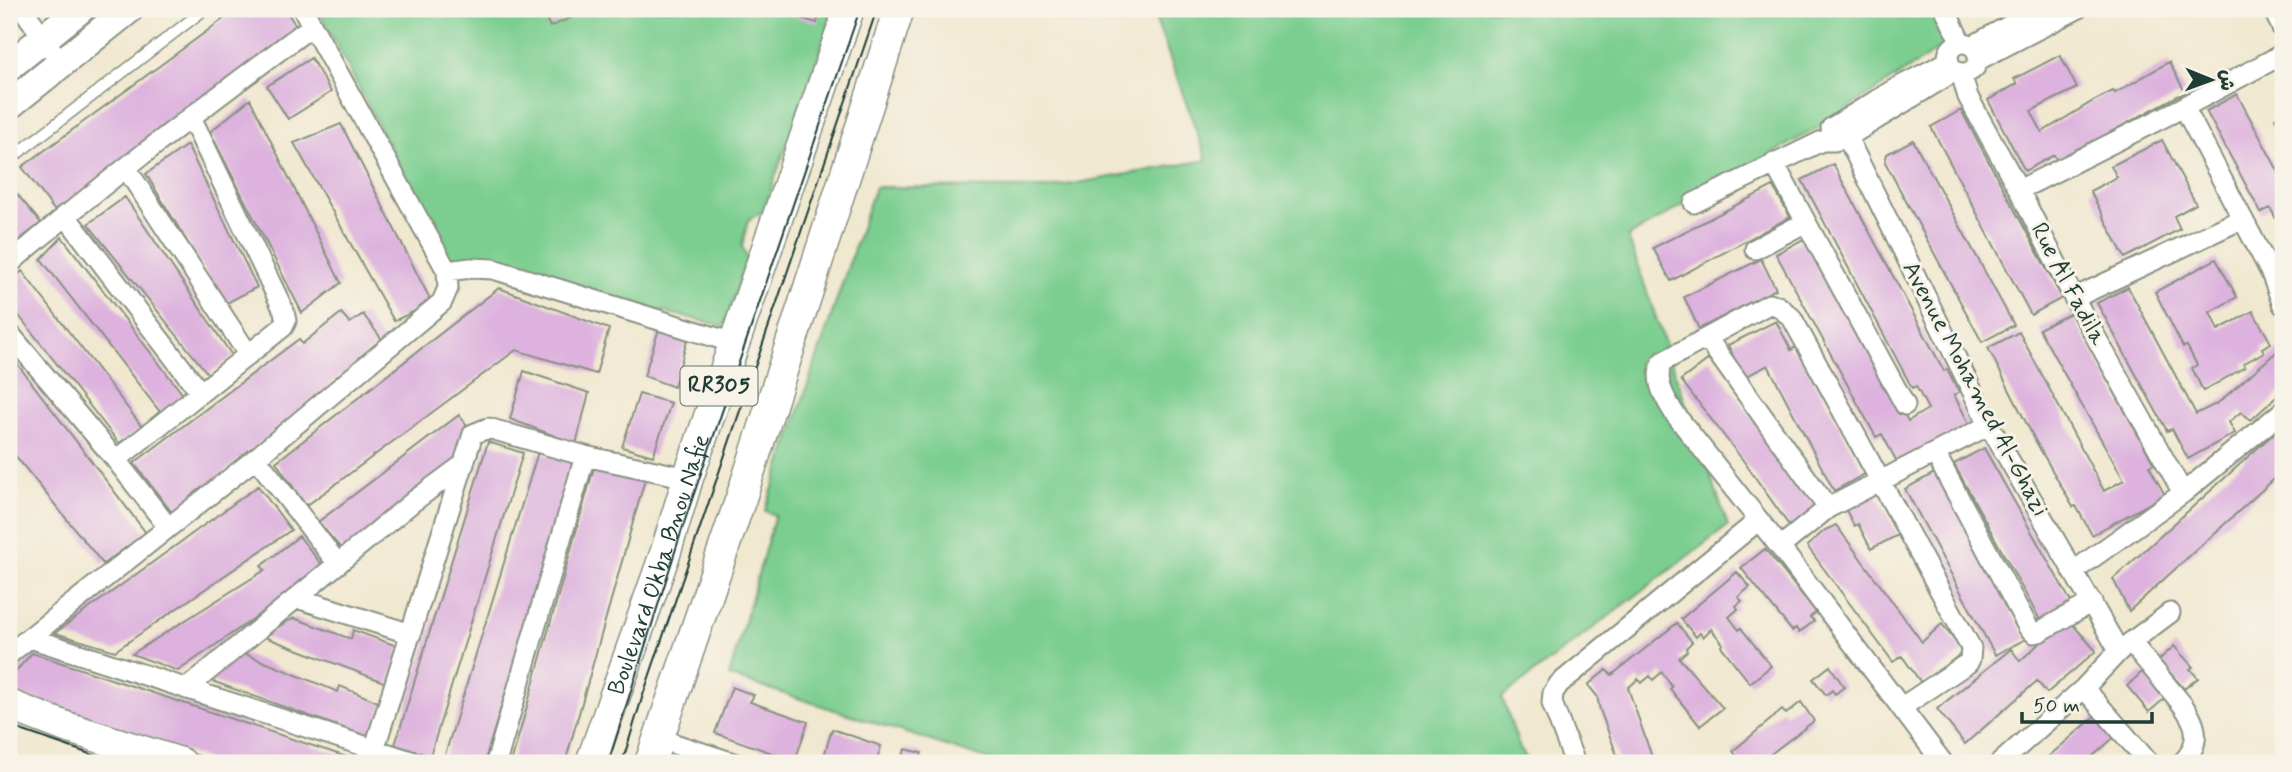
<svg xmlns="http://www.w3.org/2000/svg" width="2292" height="772" viewBox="0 0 2292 772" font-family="Mynerve,'Playpen Sans Arabic',sans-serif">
<rect width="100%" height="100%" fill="#f7f3e8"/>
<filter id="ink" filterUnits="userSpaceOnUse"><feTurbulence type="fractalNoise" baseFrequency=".0143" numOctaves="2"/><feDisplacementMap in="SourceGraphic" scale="14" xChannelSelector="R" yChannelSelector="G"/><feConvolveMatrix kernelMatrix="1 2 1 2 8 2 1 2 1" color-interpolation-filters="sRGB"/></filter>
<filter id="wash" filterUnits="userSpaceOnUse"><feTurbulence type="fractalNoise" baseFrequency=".00686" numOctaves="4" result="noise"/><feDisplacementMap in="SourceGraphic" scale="28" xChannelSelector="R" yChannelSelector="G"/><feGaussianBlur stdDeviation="1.57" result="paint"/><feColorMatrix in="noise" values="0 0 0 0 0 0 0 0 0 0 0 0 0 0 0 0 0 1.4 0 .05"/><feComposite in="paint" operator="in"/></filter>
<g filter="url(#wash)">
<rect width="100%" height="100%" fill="#f1e8d0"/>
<path fill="#7bce90" stroke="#4d8662" stroke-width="2" d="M 318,9 L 835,9 L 763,211 L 748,220 L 742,246 L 747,257 L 724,326 L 448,260 Z
M 1152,9 L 1944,9 L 1959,36 L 1824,124 L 1628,237 L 1728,526 L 1502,697 L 1520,749 L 1530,763 L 999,763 L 729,676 L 775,515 L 765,511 L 875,187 L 1049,188 L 1207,160 Z"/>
<g id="blocks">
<path fill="#ddb2de" d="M 237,9 L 285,9 L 298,29 L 55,211 L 22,167 Z
M 542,9 L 581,9 L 582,13 L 550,27 Z
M 769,9 L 821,9 L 817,23 Z
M 2060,55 L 2077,88 L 2031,111 L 2042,132 L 2095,100 L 2113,91 L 2115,93 L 2169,62 L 2185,92 L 2057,161 L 2054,155 L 2025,171 L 1988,100 L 2017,84 L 2014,79 Z
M 311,58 L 331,92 L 288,119 L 267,86 Z
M 2237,94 L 2283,180 L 2283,231 L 2270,208 L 2261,213 L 2206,111 Z
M 250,99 L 341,283 L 302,313 L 210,132 Z
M 1961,110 L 2062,298 L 2031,315 L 1931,127 Z
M 2283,113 L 2283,134 L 2275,118 Z
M 341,124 L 432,303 L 394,321 L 294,143 Z
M 1913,140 L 2014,325 L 1982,342 L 1885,162 L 1887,154 Z
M 2162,140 L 2196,204 L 2174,216 L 2180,229 L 2125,258 L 2090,191 L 2117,177 L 2111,166 Z
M 187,145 L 257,287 L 225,304 L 146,174 Z
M 1833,164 L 1944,371 L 1947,369 L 1959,392 L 1954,395 L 1970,425 L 1898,464 L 1882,434 L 1876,437 L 1776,254 L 1807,237 L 1908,421 L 1928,409 L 1916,386 L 1912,388 L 1802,180 Z
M 1773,186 L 1790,217 L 1671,281 L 1653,248 Z
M 12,188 L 41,223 L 9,248 L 9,190 Z
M 125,197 L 233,357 L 208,374 L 88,224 Z
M 62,237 L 184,396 L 161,413 L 41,259 Z
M 1761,259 L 1776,289 L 1699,329 L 1684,297 Z
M 2216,259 L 2237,297 L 2210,312 L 2218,330 L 2253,311 L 2271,343 L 2262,348 L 2264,352 L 2243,364 L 2245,367 L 2203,391 L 2192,368 L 2197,365 L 2187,346 L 2183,347 L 2155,292 Z
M 22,271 L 143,428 L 119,443 L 9,303 L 9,283 Z
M 2128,287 L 2196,414 L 2218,403 L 2281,348 L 2283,353 L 2283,391 L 2251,420 L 2241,412 L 2229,422 L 2235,433 L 2188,459 L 2172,429 L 2167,431 L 2097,303 Z
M 499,288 L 609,329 L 596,374 L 516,350 L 306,506 L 276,462 Z
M 341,313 L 350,323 L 363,314 L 383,341 L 173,514 L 134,463 L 299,339 L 302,344 Z
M 2071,313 L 2154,464 L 2149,466 L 2165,495 L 2092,535 L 2076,506 L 2073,507 L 2035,440 L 1988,348 L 2019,332 L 2104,491 L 2124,480 L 2039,329 Z
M 1776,321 L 1791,350 L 1796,347 L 1865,474 L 1834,491 L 1768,365 L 1743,378 L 1728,345 Z
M 659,329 L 688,337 L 674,387 L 644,376 Z
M 9,353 L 146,533 L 103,564 L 9,448 Z
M 1709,359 L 1820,510 L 1793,531 L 1745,463 L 1681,380 Z
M 524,371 L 589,393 L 576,444 L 510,419 Z
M 639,394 L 671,403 L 653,456 L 622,447 Z
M 459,415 L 466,424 L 453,467 L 346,554 L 318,522 Z
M 2281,427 L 2283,430 L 2283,471 L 2129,611 L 2113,579 Z
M 488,442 L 523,453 L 430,756 L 395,745 Z
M 1984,448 L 2074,607 L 2042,624 L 1954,464 Z
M 538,452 L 576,464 L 484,763 L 460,763 L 444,758 Z
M 595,464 L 646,476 L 565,763 L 511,763 Z
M 1936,472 L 2026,639 L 1995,655 L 1905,489 Z
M 258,486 L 291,530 L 115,651 L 55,633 Z
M 1875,492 L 1898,535 L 1871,549 L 1858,524 L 1854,526 L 1845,508 Z
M 1836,525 L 1922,642 L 1942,624 L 1963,652 L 1922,684 L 1902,656 L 1893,662 L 1807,546 L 1825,530 Z
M 299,536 L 325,569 L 178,671 L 132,654 L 265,570 L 261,566 Z
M 1765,549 L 1816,612 L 1810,617 L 1814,621 L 1799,633 L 1796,628 L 1792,631 L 1741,568 Z
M 1737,572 L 1750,587 L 1738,597 L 1742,601 L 1736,606 L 1738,609 L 1729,617 L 1739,630 L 1741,628 L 1771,666 L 1750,683 L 1721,646 L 1723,644 L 1711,629 L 1703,637 L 1700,633 L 1696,637 L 1681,619 Z
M 294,618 L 351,639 L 353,630 L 400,647 L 389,684 L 262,636 Z
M 2067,618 L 2096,651 L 2047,693 L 2037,681 L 1965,744 L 1937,709 L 2011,649 L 2020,661 Z
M 1677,623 L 1692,642 L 1686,648 L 1687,651 L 1679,658 L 1723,708 L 1700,726 L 1670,689 L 1672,687 L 1662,672 L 1653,680 L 1650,676 L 1642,683 L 1638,679 L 1628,688 L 1654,763 L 1620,763 L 1600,710 L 1597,696 L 1588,685 L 1606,670 L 1612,675 Z
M 2174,646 L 2193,667 L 2190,669 L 2198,678 L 2184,689 L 2159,660 Z
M 240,652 L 338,692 L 340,686 L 383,704 L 371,738 L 209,680 Z
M 32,653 L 365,763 L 219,763 L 9,691 L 9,679 Z
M 1830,666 L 1844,687 L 1835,694 L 1832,690 L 1826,695 L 1813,679 Z
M 2142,672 L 2165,698 L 2149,712 L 2127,686 Z
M 732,687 L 754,695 L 750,702 L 808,722 L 795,761 L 715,733 Z
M 1801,702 L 1814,721 L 1759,763 L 1741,763 L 1733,751 L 1782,710 L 1786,714 Z
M 2099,713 L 2118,734 L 2085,763 L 2041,763 Z
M 832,729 L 881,746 L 876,763 L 822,763 Z
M 905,749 L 922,753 L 920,758 L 935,763 L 901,763 Z
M 2134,752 L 2143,763 L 2120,763 Z"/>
</g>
</g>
<g filter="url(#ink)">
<use href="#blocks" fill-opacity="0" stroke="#889282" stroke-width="2"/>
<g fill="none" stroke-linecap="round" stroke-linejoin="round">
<g stroke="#889282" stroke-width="13">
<path id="lane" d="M 9,160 L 205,9"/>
</g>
<g stroke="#889282" stroke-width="23">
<path id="street" d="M 23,9 L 61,63
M 1945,9 L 1961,43
M 2273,9 L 2283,30
M1948 58a15 15 0 1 1 30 0a15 15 0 1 1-30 0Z
M 1972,46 L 2039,9
M 1978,60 L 2077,9
M 1961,73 L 1968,97 L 2019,190 L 2074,298 L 2183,493
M 2184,107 L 2271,273 L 2283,305
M 1840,123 L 1989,425 L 2119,651
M 1831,128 L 1893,90 L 1949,61
M 1774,163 L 1905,405
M 126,168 L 248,354
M 2019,190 L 2184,107 L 2283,54
M 1694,203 L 1822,141 L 1834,141 L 1846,138 L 1955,71
M 65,215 L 200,392
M 1755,249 L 1806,222
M 9,264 C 106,180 209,103 312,26
M 447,271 L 471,268 L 493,269 L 734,343
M 2074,298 L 2242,219
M 9,333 L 116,460 L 168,527
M 1707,338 L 1828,508
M 1935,453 L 2028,627 L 2034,633 L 2039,632 L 2092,602
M 256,458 L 338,564
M 116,460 L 283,327 L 286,321 L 284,311 L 191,117
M 1780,547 L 1828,508 L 1989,425
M 2074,571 L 2183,493 L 2283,411
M 297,598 L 411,634
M 30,638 L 417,763
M 2131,642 C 2143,657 2155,671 2167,686 C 2187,710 2211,734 2182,763
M 9,654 L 256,458 L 442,302 L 448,288 L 447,271 L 303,9
M 2084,688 L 2149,763
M 186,689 L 414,501 L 464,464
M 1902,707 L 1968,663 L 1970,659 L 1971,648 L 1792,318 L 1778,306 L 1769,304 L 1662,362 C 1654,381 1664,396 1674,413 L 1780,547 L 1943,763
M 659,739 L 734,763
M 374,750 L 473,434 L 488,428 L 585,456 L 688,478
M 496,763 L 585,456
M 1575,763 L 1552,703 L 1553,693 L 1559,684 L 1759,520
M 2000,763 L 2084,688 L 2119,651 L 2170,613"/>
</g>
<g stroke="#889282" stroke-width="32">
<path id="secondary" d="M 9,66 L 80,9
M 9,105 L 129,9"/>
</g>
<g stroke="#889282" stroke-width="33">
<g id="primary">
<path d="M 9,705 L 66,727 L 181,763"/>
<path id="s1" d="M 591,763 L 666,551 L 688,478 L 849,9"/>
<path d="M 650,763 L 741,498 L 899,9"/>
</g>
</g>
<use href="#lane" stroke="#fff" stroke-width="10"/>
<use href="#street" stroke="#fff" stroke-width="19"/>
<use href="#secondary" stroke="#fff" stroke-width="28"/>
<use href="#primary" stroke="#fff" stroke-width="30"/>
<path stroke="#1f3d34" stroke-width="2" d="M 9,726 L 116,763
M 608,763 L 686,517 L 860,9
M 622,763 L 642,698 L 877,9"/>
</g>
</g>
<g text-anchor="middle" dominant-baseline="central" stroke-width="6" stroke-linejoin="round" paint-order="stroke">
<rect fill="#f7f3e8" stroke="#60746a" stroke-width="2" x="680.5" y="366.5" width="77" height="39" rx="5"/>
<g font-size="23" font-weight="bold" fill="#1f3d34">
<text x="719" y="386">RR305</text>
</g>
<g font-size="24" fill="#1f3d34" stroke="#f7f3e8">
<text transform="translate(2068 284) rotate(62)">Rue Al Fadila</text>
<text transform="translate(1975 389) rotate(62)">Avenue Mohamed Al-Ghazi</text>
<text stroke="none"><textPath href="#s1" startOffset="210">Boulevard Okba Bnou Nafie</textPath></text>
</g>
</g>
<rect width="2292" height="772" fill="none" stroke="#f7f3e8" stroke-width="35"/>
<g transform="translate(2211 80) rotate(91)" stroke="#f7f3e8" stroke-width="5" paint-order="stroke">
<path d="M0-5L12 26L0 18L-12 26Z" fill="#1f3d34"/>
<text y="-10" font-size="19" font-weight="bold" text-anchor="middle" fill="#1f3d34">ش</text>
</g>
<path d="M2022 712v10h130v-10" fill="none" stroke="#1f3d34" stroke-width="3.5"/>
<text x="2033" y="712" font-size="21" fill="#1f3d34" stroke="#f7f3e8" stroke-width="5" paint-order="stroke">50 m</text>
</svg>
